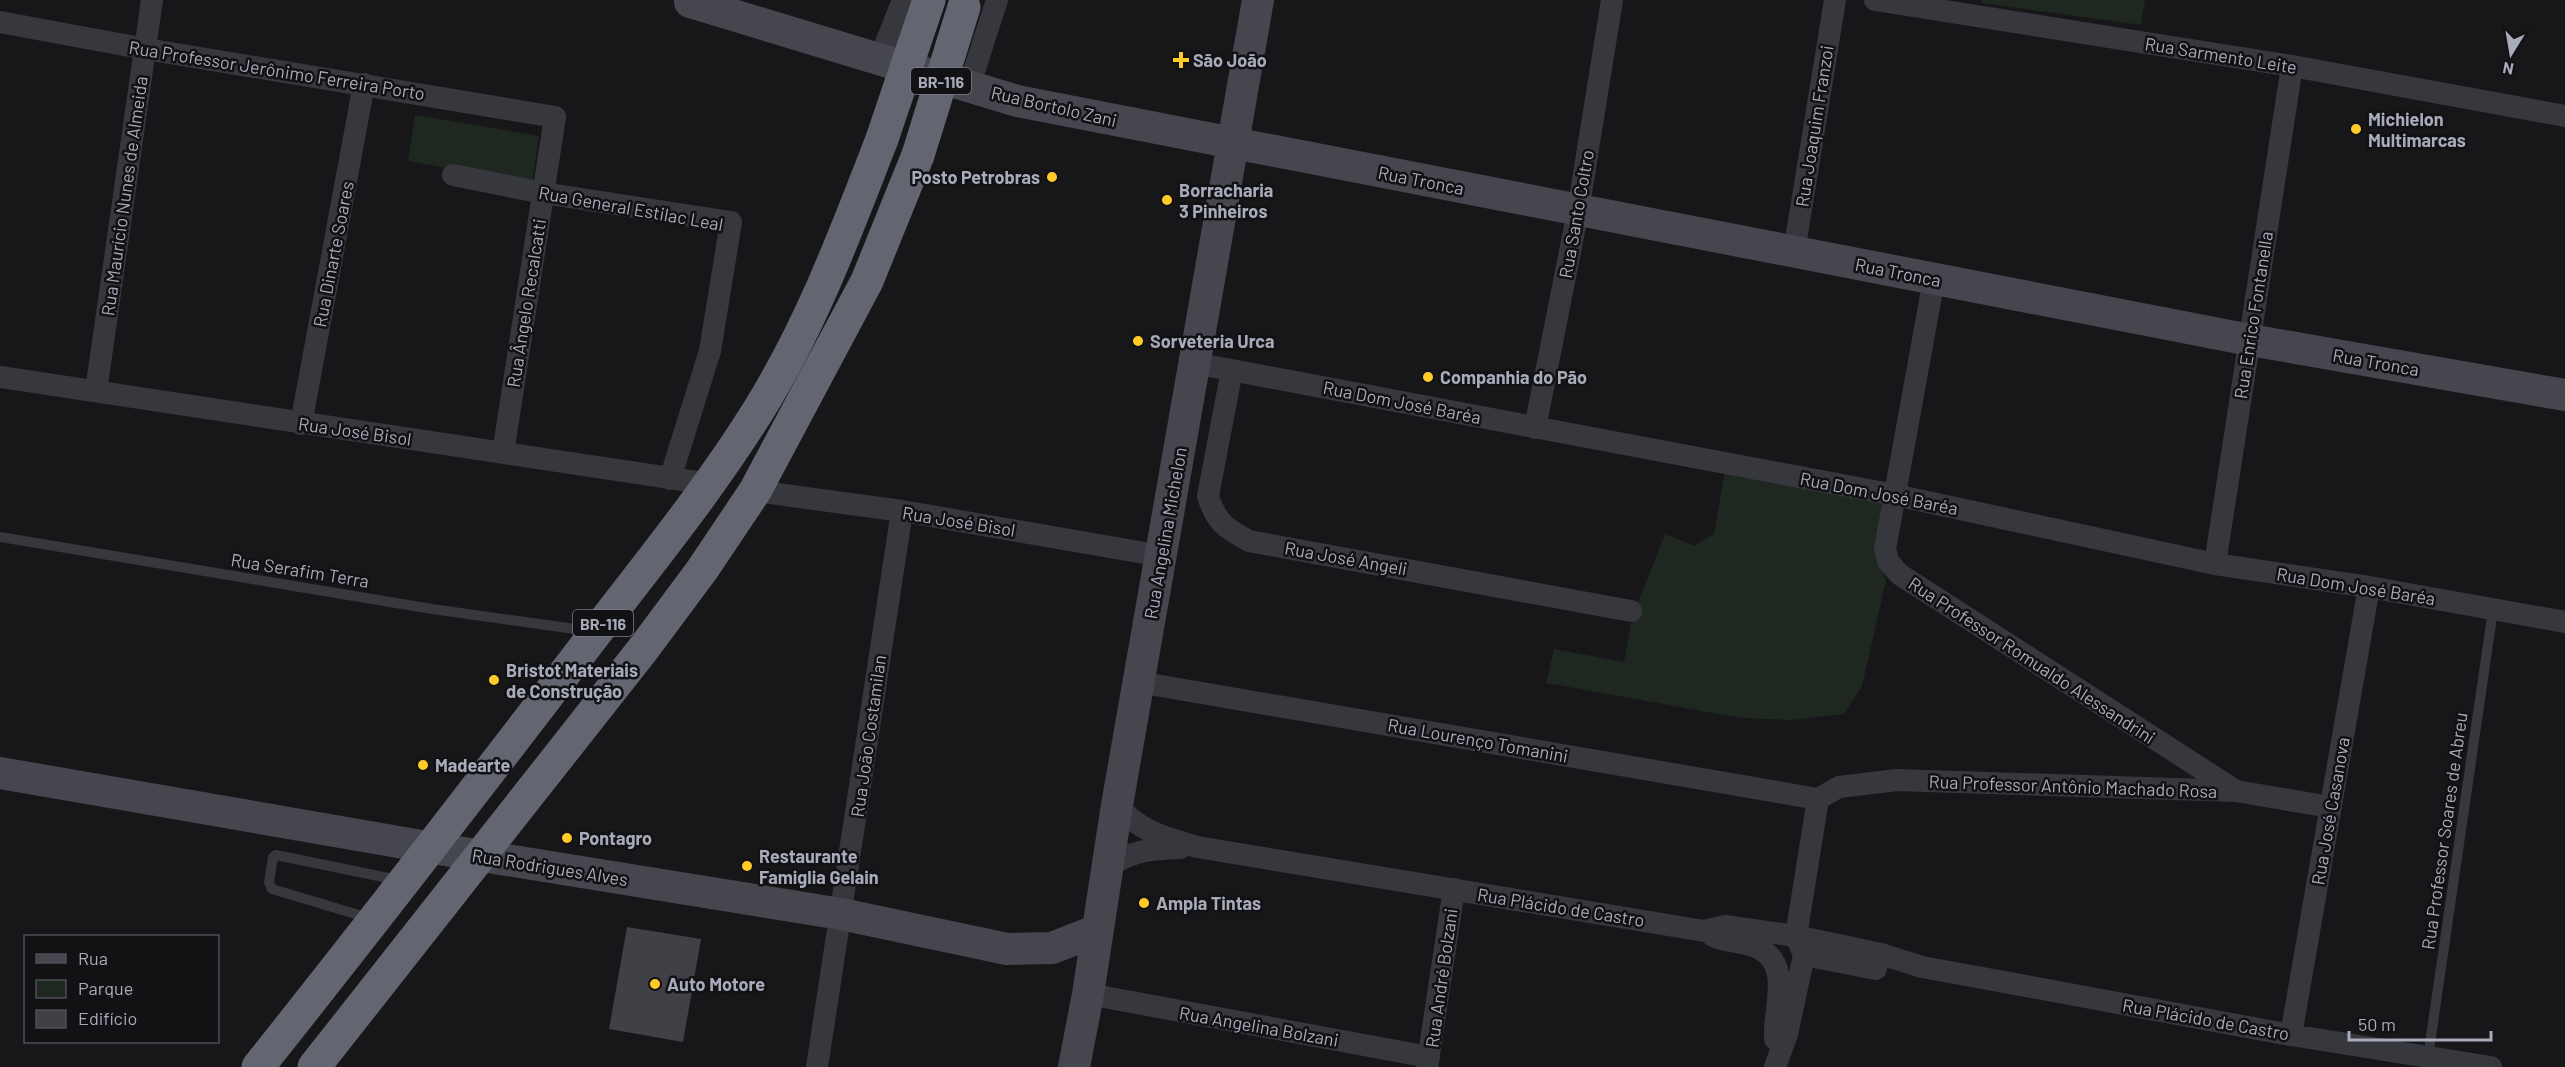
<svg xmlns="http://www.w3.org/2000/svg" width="2565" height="1067" viewBox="0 0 2565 1067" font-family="Barlow,sans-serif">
<rect width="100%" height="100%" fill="#171619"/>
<path fill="#1e2720" d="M 1982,0 L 2145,0 L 2141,25 L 1982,3 Z
M 415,115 L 539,136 L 532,184 L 408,161 Z
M 1726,466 L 1891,498 L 1880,560 L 1886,581 L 1862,686 L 1844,714 L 1791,720 L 1741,718 L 1546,683 L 1554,649 L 1624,662 L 1632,618 L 1665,534 L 1695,546 L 1714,533 Z"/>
<path fill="#404046" d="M 627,927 L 701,939 L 683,1042 L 609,1029 Z"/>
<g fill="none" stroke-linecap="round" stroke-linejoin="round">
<path stroke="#37383e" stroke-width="10" d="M 0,537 L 432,609 L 589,631
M 369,918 L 272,889 L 269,882 L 273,857 L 276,855 L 398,880
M 2428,1057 L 2493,610"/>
<path stroke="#37383e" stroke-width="22" d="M 1875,0 L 2292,66 L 2565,116
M 0,22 L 146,49 L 555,117 L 503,453
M 880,58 L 903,0
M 969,87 L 997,0
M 453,175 L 543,193 L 731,222 L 710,351 L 670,479
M 1794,252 L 1835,0
M 1934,279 L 1885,549 L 1888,561 L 1899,574 L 2236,791
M 1194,363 L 1895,495 L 2215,564 L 2369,587 L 2565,622
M 1232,370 L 1208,496 C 1216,522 1225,528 1249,541 L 1631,611
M 0,377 L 710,484
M 96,391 L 152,0
M 301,424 L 364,84
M 1535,428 L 1578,211 L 1612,0
M 755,491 L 902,511 L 1162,556
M 2215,564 L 2292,66
M 1138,682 L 1818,799
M 1818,799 L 1839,787 L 1897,780 L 2236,791 L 2330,807
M 1117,805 C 1140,832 1164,837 1197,847 L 1704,931 L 1725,926 L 1796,936 L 1881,954 L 1922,967 L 1977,977 L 2291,1035 L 2491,1067
M 1109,866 C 1134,850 1151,849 1180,848
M 1713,936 C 1727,943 1744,941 1758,948 C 1793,964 1773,1009 1775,1039
M 1804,955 L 1876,969
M 1088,994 L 1429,1057
M 2291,1035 L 2369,587
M 817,1067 L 902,511
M 1427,1067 L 1454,889
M 1775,1067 L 1787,1034 L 1804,955 L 1796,936 L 1818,799"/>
<path stroke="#45464e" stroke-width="32" d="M 690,2 L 1017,101 L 2250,340 L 2565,395
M 0,773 L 433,848 L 841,914 L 1007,949 L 1052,948 L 1098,930
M 1074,1067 L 1088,994 L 1117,805 L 1258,0"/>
<path stroke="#636570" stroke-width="33" d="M 258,1067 C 367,930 474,792 581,652 C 641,573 705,496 758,411 C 811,326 846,232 882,139
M 314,1067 L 644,648 L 702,570 L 755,491 L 867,281 L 918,155"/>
<path stroke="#636570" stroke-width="33" d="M 882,139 L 929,0
M 918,155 L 964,7"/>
</g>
<g fill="#ffcb28" stroke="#121114" stroke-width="2">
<path d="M1178 51h6v6h6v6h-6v6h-6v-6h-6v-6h6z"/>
<circle cx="2356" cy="129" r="6"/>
<circle cx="1052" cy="177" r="6"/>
<circle cx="1167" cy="200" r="6"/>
<circle cx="1138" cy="341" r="6"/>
<circle cx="1428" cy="377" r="6"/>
<circle cx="494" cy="680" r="6"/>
<circle cx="423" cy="765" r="6"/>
<circle cx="567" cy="838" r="6"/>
<circle cx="747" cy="866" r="6"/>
<circle cx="1144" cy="903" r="6"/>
<circle cx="655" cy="984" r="6"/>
</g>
<g text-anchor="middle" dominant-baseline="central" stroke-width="5" stroke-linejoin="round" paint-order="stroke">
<g fill="#121114" stroke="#7a7d88" stroke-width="1.5">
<rect x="911" y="68" width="60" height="26" rx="4.5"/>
<rect x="573" y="610" width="60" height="26" rx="4.5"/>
</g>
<g font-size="16" font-weight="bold" fill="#a7abba">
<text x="941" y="81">BR-116</text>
<text x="603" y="623">BR-116</text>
</g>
<g font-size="18" fill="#a7abba" stroke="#121114">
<text transform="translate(2221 55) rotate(9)">Rua Sarmento Leite</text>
<text transform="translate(277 70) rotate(9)">Rua Professor Jerônimo Ferreira Porto</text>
<text transform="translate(1054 106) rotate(13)">Rua Bortolo Zani</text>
<text transform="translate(1814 126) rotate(-81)">Rua Joaquim Franzoi</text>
<text transform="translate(1421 180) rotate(11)">Rua Tronca</text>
<text transform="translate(124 196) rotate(-82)">Rua Maurício Nunes de Almeida</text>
<text transform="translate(631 208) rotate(10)">Rua General Estilac Leal</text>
<text transform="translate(1576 214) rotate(-80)">Rua Santo Coltro</text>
<text transform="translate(333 254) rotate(-79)">Rua Dinarte Soares</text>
<text transform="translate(1898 272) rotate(11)">Rua Tronca</text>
<text transform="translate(526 303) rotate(-81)">Rua Ângelo Recalcatti</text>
<text transform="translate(2253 315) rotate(-81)">Rua Enrico Fontanella</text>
<text transform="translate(2376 362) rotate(10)">Rua Tronca</text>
<text transform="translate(1402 402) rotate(11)">Rua Dom José Baréa</text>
<text transform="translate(355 431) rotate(8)">Rua José Bisol</text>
<text transform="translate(1879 493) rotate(11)">Rua Dom José Baréa</text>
<text transform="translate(959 521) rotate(9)">Rua José Bisol</text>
<text transform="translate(1165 533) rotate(-80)">Rua Angelina Michelon</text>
<text transform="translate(1346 558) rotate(10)">Rua José Angeli</text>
<text transform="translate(300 570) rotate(9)">Rua Serafim Terra</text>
<text transform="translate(2356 586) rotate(9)">Rua Dom José Baréa</text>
<text transform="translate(2032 660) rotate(33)">Rua Professor Romualdo Alessandrini</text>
<text transform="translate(868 736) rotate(-82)">Rua João Costamilan</text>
<text transform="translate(1478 740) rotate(10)">Rua Lourenço Tomanini</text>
<text transform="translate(2073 786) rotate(2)">Rua Professor Antônio Machado Rosa</text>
<text transform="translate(2330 811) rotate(-80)">Rua José Casanova</text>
<text transform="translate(2444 831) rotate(-82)">Rua Professor Soares de Abreu</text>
<text transform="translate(550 867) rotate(9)">Rua Rodrigues Alves</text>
<text transform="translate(1561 907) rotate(9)">Rua Plácido de Castro</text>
<text transform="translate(1441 978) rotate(-82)">Rua André Bolzani</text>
<text transform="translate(2206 1019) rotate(10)">Rua Plácido de Castro</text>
<text transform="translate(1259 1026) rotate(10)">Rua Angelina Bolzani</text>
</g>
<g font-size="18" font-weight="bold" fill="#a7abba" stroke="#121114" text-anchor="start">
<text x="1193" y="60">São João</text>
<text x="2368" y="119">Michielon<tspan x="2368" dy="21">Multimarcas</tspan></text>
<text x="1040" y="177" text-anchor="end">Posto Petrobras</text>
<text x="1179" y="190">Borracharia<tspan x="1179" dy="21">3 Pinheiros</tspan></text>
<text x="1150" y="341">Sorveteria Urca</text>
<text x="1440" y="377">Companhia do Pão</text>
<text x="506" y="670">Bristot Materiais<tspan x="506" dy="21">de Construção</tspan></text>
<text x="435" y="765">Madearte</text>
<text x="579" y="838">Pontagro</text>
<text x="759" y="856">Restaurante<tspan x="759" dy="21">Famiglia Gelain</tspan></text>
<text x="1156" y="903">Ampla Tintas</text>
<text x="667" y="984">Auto Motore</text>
</g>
</g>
<rect x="24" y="935" width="195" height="108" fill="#121114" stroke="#4e4f56" stroke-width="1.5"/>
<rect x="36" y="954" width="30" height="9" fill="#45464e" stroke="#4e4f56" stroke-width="1.5"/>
<text x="78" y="965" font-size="18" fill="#a7abba">Rua</text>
<rect x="36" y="980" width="30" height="18" fill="#1e2720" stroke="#4e4f56" stroke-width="1.5"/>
<text x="78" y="995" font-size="18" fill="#a7abba">Parque</text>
<rect x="36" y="1010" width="30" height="18" fill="#404046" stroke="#4e4f56" stroke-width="1.5"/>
<text x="78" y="1025" font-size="18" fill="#a7abba">Edifício</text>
<g transform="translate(2511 54) rotate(191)" stroke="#121114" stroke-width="4.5" paint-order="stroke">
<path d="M0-4.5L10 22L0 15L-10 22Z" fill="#a7abba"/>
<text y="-9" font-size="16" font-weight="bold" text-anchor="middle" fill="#a7abba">N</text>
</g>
<path d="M2349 1031v9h142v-9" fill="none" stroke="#a7abba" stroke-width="3"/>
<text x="2358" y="1031" font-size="18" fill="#a7abba" stroke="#121114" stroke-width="4.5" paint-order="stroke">50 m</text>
</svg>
